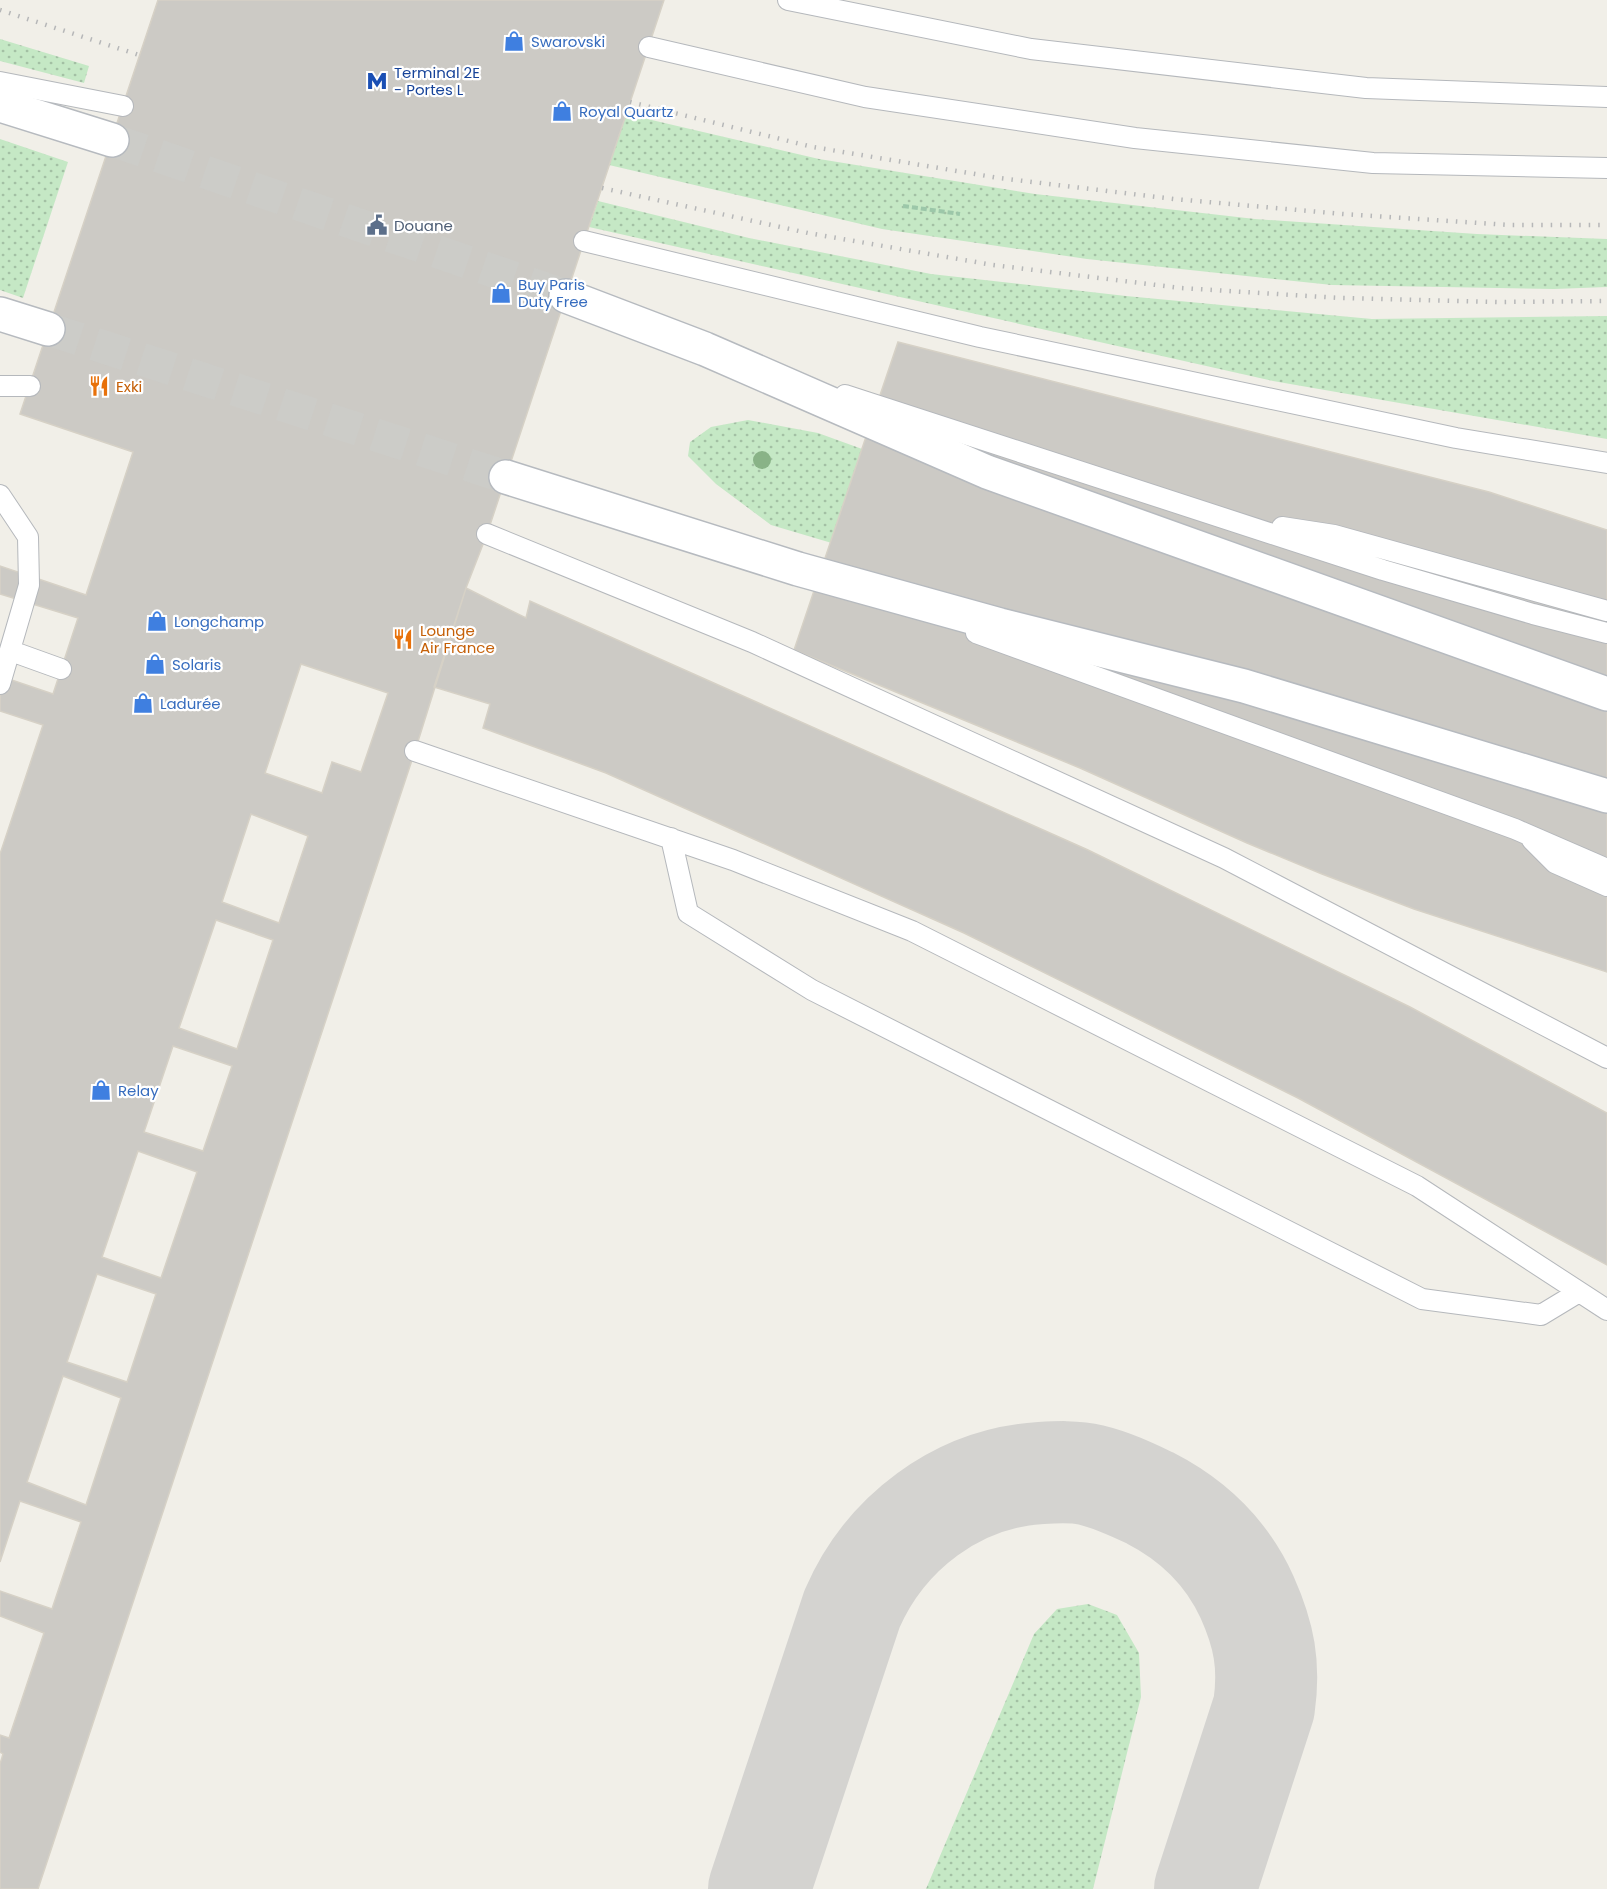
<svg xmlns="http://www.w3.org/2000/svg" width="1607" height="1889" viewBox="0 0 1607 1889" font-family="Poppins,sans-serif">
<defs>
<pattern id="grass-dots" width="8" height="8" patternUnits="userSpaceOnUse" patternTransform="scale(1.5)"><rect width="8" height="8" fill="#c5e8c5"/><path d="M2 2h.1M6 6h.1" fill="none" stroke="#a3c0a4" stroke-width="1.8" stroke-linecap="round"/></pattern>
</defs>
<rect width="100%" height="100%" fill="#f1efe8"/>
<path fill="url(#grass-dots)" d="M 0,39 L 89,66 L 84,83 L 0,61 Z
M 626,114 L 819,159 L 1035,194 L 1255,219 L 1477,234 L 1607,239 L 1607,287 L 1554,289 L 1332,285 L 1087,259 L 882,229 L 609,165 Z
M 0,139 L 68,162 L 23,298 L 0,290 Z
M 598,201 L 749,238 L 931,274 L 1126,296 L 1372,319 L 1607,316 L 1607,439 L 1273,381 L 589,227 Z
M 748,420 L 818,433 L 1144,551 L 1118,628 L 771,525 L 716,484 L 688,456 L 690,442 L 711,427 Z
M 1088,1604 L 1117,1615 L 1139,1653 L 1141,1697 L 1093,1889 L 926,1889 L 1034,1634 L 1057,1609 Z"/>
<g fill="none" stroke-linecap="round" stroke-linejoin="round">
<path stroke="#d4d3d0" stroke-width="102" d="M 759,1889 L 852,1609 C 885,1533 957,1478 1041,1473 C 1057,1472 1075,1471 1091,1475 C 1112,1480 1131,1489 1150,1498 C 1193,1520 1227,1553 1247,1597 C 1264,1635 1270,1665 1264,1707 L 1205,1889"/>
</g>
<path fill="#cccac5" stroke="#d6d1c6" stroke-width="1.5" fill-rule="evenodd" d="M 158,0 L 664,0 L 487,534 L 466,588 L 415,751 L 38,1889 L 0,1889 L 0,1764 L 3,1754 L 0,1752 L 0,1735 L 9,1738 L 44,1633 L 0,1616 L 0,1591 L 52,1609 L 81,1522 L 20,1501 L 0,1562 L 0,854 L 43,725 L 0,711 L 0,676 L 53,694 L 78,618 L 0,594 L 0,566 L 86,595 L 133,452 L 20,414 ZM 301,664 L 388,693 L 361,772 L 332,762 L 322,793 L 265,773 ZM 251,814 L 308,836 L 279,923 L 222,902 ZM 216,920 L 273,940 L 237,1049 L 179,1028 ZM 173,1046 L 232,1066 L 203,1151 L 144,1132 ZM 138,1151 L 197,1172 L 161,1278 L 102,1257 ZM 97,1274 L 156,1294 L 127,1382 L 67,1362 ZM 63,1376 L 121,1398 L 86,1505 L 27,1482 Z
M 898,342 L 1489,492 L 1607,530 L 1607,972 L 1414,909 L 1322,874 L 1247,843 L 1080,768 L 794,650 Z
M 466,588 L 526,618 L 530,601 L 1088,850 L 1410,1007 L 1607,1113 L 1607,1265 L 1298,1098 L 964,933 L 606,773 L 483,728 L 490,704 L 434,687 Z"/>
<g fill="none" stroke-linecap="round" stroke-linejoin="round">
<path stroke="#ccccc8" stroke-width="33" stroke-dasharray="33 16" stroke-linecap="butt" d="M 112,140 L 566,296
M 48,329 L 506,477"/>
<g stroke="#b5b8bc" stroke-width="22">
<path id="service" d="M 788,0 L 1031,49 L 1366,88 L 1607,97
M 649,47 L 865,97 L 1135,138 L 1373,163 L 1607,168
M 0,82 L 123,106
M 584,241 L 980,337 L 1456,438 L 1607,463
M 0,386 L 30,386
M 845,395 L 1383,570 L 1533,614 L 1607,633
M 0,495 L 28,537 L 29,585 L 0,684
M 1282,527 L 1334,535 L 1607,611
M 487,534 L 752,642 L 1224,858 L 1607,1058
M 976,633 L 1515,829 L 1607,869
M 11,651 L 61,669
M 415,751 L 733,860 L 912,931 L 1417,1186 L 1607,1310
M 671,838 L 688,913 L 812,990 L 1422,1299 L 1541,1315 L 1579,1292
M 1532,840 L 1555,863 L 1607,886"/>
</g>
<g stroke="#b6babf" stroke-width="36">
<path id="secondary" d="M 0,105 L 112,140
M 566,296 L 705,349 L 987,472 L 1607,694
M 0,314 L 48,329
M 506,477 L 798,569 L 1000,625 L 1244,686 L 1607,796"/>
</g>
<path stroke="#9cc7a9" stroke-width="4" stroke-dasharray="6 3" stroke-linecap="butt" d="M 903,206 L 960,214"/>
<use href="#service" stroke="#fff" stroke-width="20"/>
<use href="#secondary" stroke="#fff" stroke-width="33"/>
<path stroke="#b6b7b8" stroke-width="4.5" stroke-dasharray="1.5 8" stroke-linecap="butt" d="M 0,10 L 139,55
M 630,102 L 813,147 L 999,178 L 1174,199 L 1343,214 L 1509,225 L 1607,225
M 602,188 L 808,233 L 993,265 L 1181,288 L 1340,298 L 1497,302 L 1607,301"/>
</g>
<circle fill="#89b387" cx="762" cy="460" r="9"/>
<defs>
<g id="shop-bare" transform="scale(1.62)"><path d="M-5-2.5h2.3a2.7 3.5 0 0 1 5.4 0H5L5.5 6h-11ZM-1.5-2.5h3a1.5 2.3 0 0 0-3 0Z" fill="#3f7fe0" stroke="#fff" stroke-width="2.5" paint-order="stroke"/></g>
<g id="metro-bare" transform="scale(1.62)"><path d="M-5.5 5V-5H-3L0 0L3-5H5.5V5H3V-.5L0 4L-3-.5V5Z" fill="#1a4fb4" stroke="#fff" stroke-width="2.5" paint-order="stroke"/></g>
<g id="civic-bare" transform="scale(1.62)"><path d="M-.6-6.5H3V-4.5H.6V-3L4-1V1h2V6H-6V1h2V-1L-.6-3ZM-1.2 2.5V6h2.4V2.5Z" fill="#5c6f8a" stroke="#fff" stroke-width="2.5" paint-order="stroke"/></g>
<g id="restaurant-bare" transform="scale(1.62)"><path d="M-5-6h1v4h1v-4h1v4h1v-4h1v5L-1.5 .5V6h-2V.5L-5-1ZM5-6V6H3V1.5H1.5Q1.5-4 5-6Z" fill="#e8710a" stroke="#fff" stroke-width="2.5" paint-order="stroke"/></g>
</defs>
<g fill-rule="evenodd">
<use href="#shop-bare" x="514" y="41"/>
<use href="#metro-bare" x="377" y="81"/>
<use href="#shop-bare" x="562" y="111"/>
<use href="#civic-bare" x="377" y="225"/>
<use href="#shop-bare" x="501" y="293"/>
<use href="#restaurant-bare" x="99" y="386"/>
<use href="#shop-bare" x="157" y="621"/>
<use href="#restaurant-bare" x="403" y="639"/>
<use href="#shop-bare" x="155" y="664"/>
<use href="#shop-bare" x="143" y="703"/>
<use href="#shop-bare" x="101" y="1090"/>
</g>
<g text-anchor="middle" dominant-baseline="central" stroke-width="4.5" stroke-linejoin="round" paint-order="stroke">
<g font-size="15" fill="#366cbe" stroke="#fff" text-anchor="start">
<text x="531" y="41">Swarovski</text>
<text x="579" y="111">Royal Quartz</text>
<text x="518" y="284">Buy Paris<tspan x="518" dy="17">Duty Free</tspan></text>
<text x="174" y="621">Longchamp</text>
<text x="172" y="664">Solaris</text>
<text x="160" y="703">Ladurée</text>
<text x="118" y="1090">Relay</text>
</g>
<g font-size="15" fill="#164399" stroke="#fff" text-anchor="start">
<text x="394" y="72">Terminal 2E<tspan x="394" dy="17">- Portes L</tspan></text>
</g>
<g font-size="15" fill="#4e5e75" stroke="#fff" text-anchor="start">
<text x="394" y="225">Douane</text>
</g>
<g font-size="15" fill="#c56008" stroke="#fff" text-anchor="start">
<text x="116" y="386">Exki</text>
<text x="420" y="630">Lounge<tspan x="420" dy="17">Air France</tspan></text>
</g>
</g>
</svg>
